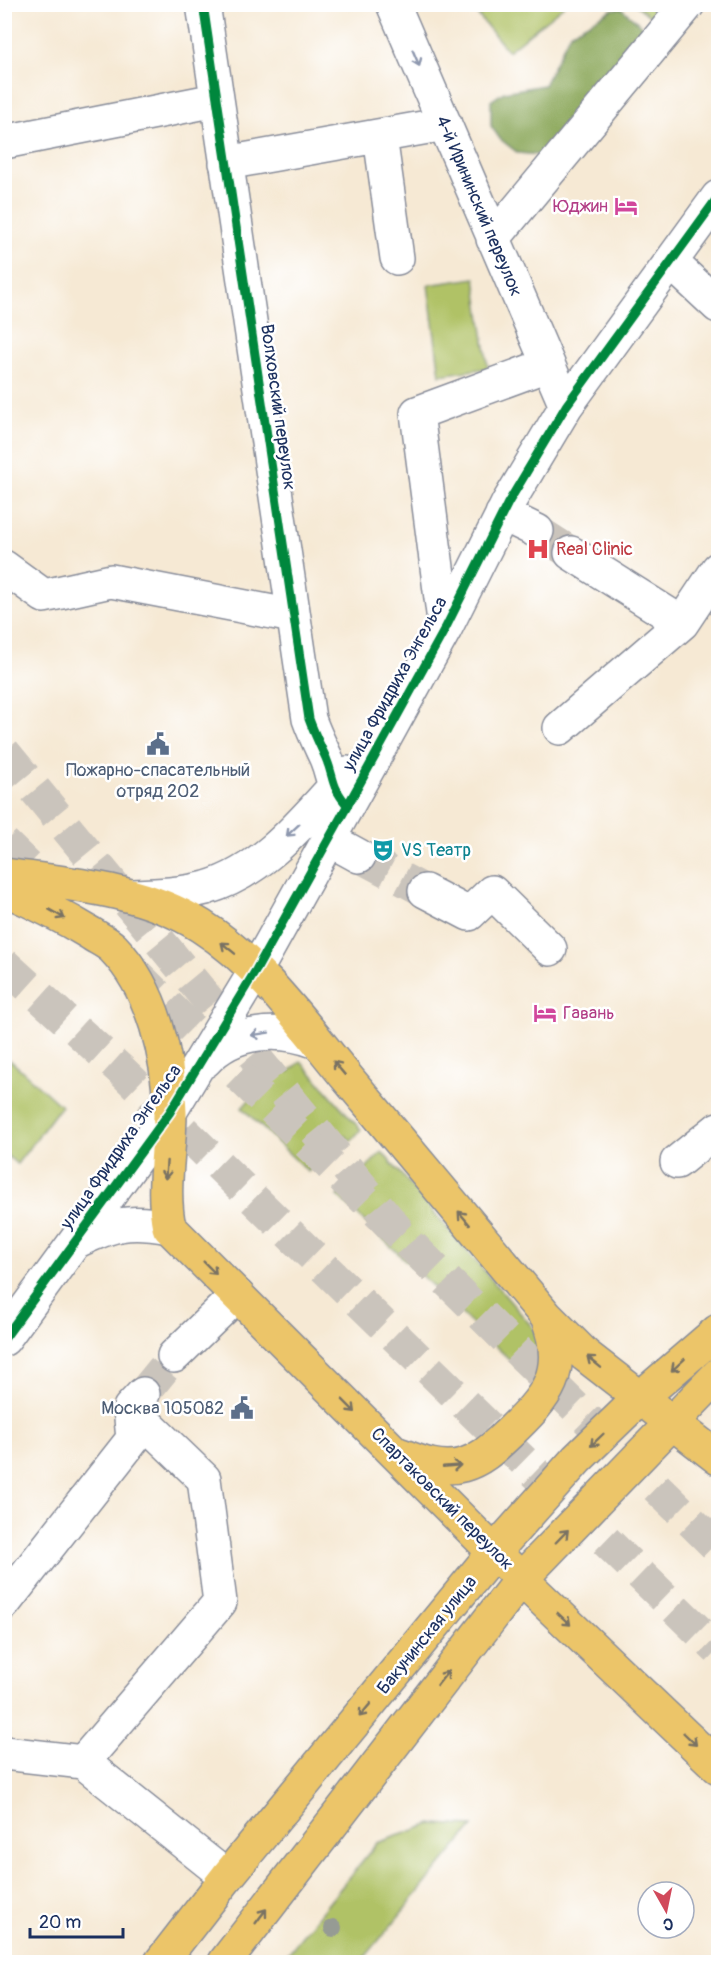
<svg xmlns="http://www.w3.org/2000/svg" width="723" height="1967" viewBox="0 0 723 1967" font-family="Pangolin,sans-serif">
<rect width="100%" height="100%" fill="#fff"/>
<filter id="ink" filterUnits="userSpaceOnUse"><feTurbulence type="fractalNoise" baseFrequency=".0167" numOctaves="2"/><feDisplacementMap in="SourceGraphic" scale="12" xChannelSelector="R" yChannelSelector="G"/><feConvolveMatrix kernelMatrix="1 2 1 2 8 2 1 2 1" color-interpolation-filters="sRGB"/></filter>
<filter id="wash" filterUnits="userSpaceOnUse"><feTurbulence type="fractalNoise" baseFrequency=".008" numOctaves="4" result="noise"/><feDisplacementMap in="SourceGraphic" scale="24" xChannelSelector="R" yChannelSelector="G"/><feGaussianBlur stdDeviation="1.35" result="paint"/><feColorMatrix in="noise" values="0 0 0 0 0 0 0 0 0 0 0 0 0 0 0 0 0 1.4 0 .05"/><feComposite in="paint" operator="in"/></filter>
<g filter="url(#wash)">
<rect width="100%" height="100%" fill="#f6e9d4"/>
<path fill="#b0c266" stroke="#667862" stroke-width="1.5" d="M 482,4 L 565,4 L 565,5 L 508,51 L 475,12 Z
M 636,5 L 673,5 L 658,23 Z
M 475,278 L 488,368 L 440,375 L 428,285 Z
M 10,1060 L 61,1106 L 17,1164 L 6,1155 L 5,1148 L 5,1067 Z
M 301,1061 L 361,1130 L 351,1141 L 344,1135 L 308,1172 L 242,1108 L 281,1064 L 289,1072 Z
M 382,1152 L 534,1329 L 540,1353 L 534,1383 L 338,1196 Z
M 432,1824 L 473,1826 L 361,1962 L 281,1962 L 377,1843 Z"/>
<path fill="#8ca85b" stroke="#546c5c" stroke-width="1.5" d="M 621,8 L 646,29 L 548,156 L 518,153 L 500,139 L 491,126 L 491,101 L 504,92 L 544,85 L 570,33 L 613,9 Z"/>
</g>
<g filter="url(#ink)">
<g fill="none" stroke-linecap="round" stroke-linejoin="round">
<path stroke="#cac4bc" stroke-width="33" stroke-dasharray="33 16" stroke-linecap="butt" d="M 537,531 L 571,553
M 4,752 L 413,1249
M 359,856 L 425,891
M 143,1394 L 174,1356"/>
<path stroke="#cac4bc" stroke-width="33" stroke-dasharray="33 16" stroke-linecap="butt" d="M 4,843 L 54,892
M 4,964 L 123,1072 L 718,1650
M 133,971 L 718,1548"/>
<g stroke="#888c99" stroke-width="36">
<path id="minor" d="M 203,4 L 309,719 C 314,733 320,745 326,758 C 335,780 330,784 347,805
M 393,4 L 566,406
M 380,136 L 397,258
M 4,142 L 216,100
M 226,163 L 445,124
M 493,239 L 688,4
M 671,262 L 718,306
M 502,514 L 537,531
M 571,553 L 682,623
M 4,567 L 44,596 L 111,581 L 293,616
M 445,629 L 417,413 L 547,365
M 560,728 L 682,623 L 718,569
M 328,839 L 359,856
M 425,891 L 469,914 L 492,892 L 550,949
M 133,896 C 157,895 182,894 206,888 C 266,871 307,816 347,773
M 205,1061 C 234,1029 280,1028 317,1042
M 677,1162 L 718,1129
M 75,1242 C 113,1224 127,1219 169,1227
M 4,1339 L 170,1112 L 256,970 L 375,756 L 445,629 L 508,503 L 566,406 L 718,197
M 174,1356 L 237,1295
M 4,1603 L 133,1439 L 130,1408
M 4,1753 L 83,1762 L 227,1877
M 83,1762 L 220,1602 L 204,1479 L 130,1408 L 143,1394"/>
</g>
<g stroke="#888c99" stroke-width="36">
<path id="major" d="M 4,875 C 71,884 143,889 201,926 C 261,964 304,1026 349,1080 C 415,1159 481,1238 547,1317 L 585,1355 L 718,1458
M 4,889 C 34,902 62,916 90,933 C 97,938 107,942 113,948 C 153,989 169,1057 170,1113 C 170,1152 161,1189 169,1227 L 521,1579 L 718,1767
M 401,1455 C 421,1463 442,1471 463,1465 C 483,1459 494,1447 508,1434 C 547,1397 569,1372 547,1317
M 161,1962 L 227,1877 L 495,1551 L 577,1459 L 639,1399 L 718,1331
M 225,1962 L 521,1579 L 718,1375"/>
</g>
<use href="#minor" stroke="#fff" stroke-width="33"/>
<use href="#major" stroke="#ecc569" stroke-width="33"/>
<g stroke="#fff" stroke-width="13">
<path id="cycleway" d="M 203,4 L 309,719 C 314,733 320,745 326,758 C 335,780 330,784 347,805
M 4,1339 L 170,1112 L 256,970 L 375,756 L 445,629 L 508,503 L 566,406 L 718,197"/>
</g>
<use href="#cycleway" stroke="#00873e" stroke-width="9"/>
</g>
<circle fill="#969b94" cx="333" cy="1928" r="9"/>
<defs><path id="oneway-shaft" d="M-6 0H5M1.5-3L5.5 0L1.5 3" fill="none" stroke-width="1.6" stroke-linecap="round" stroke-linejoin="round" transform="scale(1.5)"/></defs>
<g stroke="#8d97ae">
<use href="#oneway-shaft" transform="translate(416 58) rotate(67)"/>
<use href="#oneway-shaft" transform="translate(293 830) rotate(137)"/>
<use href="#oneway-shaft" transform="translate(260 1034) rotate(171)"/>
</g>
<g stroke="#797263">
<use href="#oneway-shaft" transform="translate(57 914) rotate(30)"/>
<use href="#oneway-shaft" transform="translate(228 948) rotate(-141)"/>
<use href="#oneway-shaft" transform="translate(339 1068) rotate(-130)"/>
<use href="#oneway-shaft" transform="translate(166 1170) rotate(94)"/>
<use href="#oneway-shaft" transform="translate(464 1218) rotate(-130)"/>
<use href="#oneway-shaft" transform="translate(210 1268) rotate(45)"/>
<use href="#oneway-shaft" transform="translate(594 1362) rotate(-141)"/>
<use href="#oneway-shaft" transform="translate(678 1365) rotate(138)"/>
<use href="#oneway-shaft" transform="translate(349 1406) rotate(45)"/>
<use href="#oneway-shaft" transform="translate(597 1440) rotate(136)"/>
<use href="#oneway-shaft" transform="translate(452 1466) rotate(-5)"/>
<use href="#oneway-shaft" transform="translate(562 1536) rotate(-46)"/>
<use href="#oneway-shaft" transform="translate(564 1619) rotate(43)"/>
<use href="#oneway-shaft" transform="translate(443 1678) rotate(-52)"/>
<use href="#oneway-shaft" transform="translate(365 1710) rotate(130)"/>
<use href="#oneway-shaft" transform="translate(690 1739) rotate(44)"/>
<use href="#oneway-shaft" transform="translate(261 1916) rotate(-53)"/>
</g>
</g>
<defs>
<g id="hotel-bare" transform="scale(1.8)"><path d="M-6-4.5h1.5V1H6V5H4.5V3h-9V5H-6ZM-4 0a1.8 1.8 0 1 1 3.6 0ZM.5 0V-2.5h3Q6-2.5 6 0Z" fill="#d1479c" stroke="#fff" stroke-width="2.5" paint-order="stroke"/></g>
<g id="hospital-bare" transform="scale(1.8)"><path d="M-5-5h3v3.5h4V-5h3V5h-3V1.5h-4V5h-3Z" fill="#e0444e" stroke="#fff" stroke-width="2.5" paint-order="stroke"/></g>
<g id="civic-bare" transform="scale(1.8)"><path d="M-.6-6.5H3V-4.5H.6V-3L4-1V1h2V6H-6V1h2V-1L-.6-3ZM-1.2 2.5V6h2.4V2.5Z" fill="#5c6f8a" stroke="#fff" stroke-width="2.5" paint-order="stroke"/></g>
<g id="theatre-bare" transform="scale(1.8)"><path d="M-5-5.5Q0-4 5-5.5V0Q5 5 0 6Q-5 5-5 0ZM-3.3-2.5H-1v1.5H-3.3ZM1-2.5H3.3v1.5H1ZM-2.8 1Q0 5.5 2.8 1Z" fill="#0f9aa8" stroke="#fff" stroke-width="2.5" paint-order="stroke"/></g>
</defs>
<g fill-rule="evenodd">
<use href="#hotel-bare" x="626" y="206"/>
<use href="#hospital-bare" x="538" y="549"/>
<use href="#civic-bare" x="158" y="744"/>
<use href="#theatre-bare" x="383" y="850"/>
<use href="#hotel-bare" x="545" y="1013"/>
<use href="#civic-bare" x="242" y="1408"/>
</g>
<g text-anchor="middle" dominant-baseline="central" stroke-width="5" stroke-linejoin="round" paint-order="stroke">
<g font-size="18" fill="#1b2f5e" stroke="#fff">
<text transform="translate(479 206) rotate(67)">4-й Ирининский переулок</text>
<text transform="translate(278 407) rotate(82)">Волховский переулок</text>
<text transform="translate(395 684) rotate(-61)">улица Фридриха Энгельса</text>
<text transform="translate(121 1147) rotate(-55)">улица Фридриха Энгельса</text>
<text transform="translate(442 1499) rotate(45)">Спартаковский переулок</text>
<text transform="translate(427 1635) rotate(-51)">Бакунинская улица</text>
</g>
<g font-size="18" fill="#b23c85" stroke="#fff" text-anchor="end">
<text x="608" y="206">Юджин</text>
<text x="563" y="1013" text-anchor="start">Гавань</text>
</g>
<g font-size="18" fill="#be3a42" stroke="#fff" text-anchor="start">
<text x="556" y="549">Real Clinic</text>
</g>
<g font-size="18" fill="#4e5e75" stroke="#fff">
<text x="158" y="770">Пожарно-спасательный<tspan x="158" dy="21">отряд 202</tspan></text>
<text x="224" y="1408" text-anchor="end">Москва 105082</text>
</g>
<g font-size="18" fill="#0d838f" stroke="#fff" text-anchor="start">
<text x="401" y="850">VS Театр</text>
</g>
</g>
<rect width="723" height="1967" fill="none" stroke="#fff" stroke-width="24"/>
<g transform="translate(666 1910) rotate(171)"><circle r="28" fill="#ffffff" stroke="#a4acbf" stroke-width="1.5"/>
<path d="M0-4.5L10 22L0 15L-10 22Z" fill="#d1495b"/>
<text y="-9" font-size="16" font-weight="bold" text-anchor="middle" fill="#1b2f5e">С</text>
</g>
<path d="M30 1928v9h93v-9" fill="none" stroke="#1b2f5e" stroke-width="3"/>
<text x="39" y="1928" font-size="18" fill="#1b2f5e" stroke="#ffffff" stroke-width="4.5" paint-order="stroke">20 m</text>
</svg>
